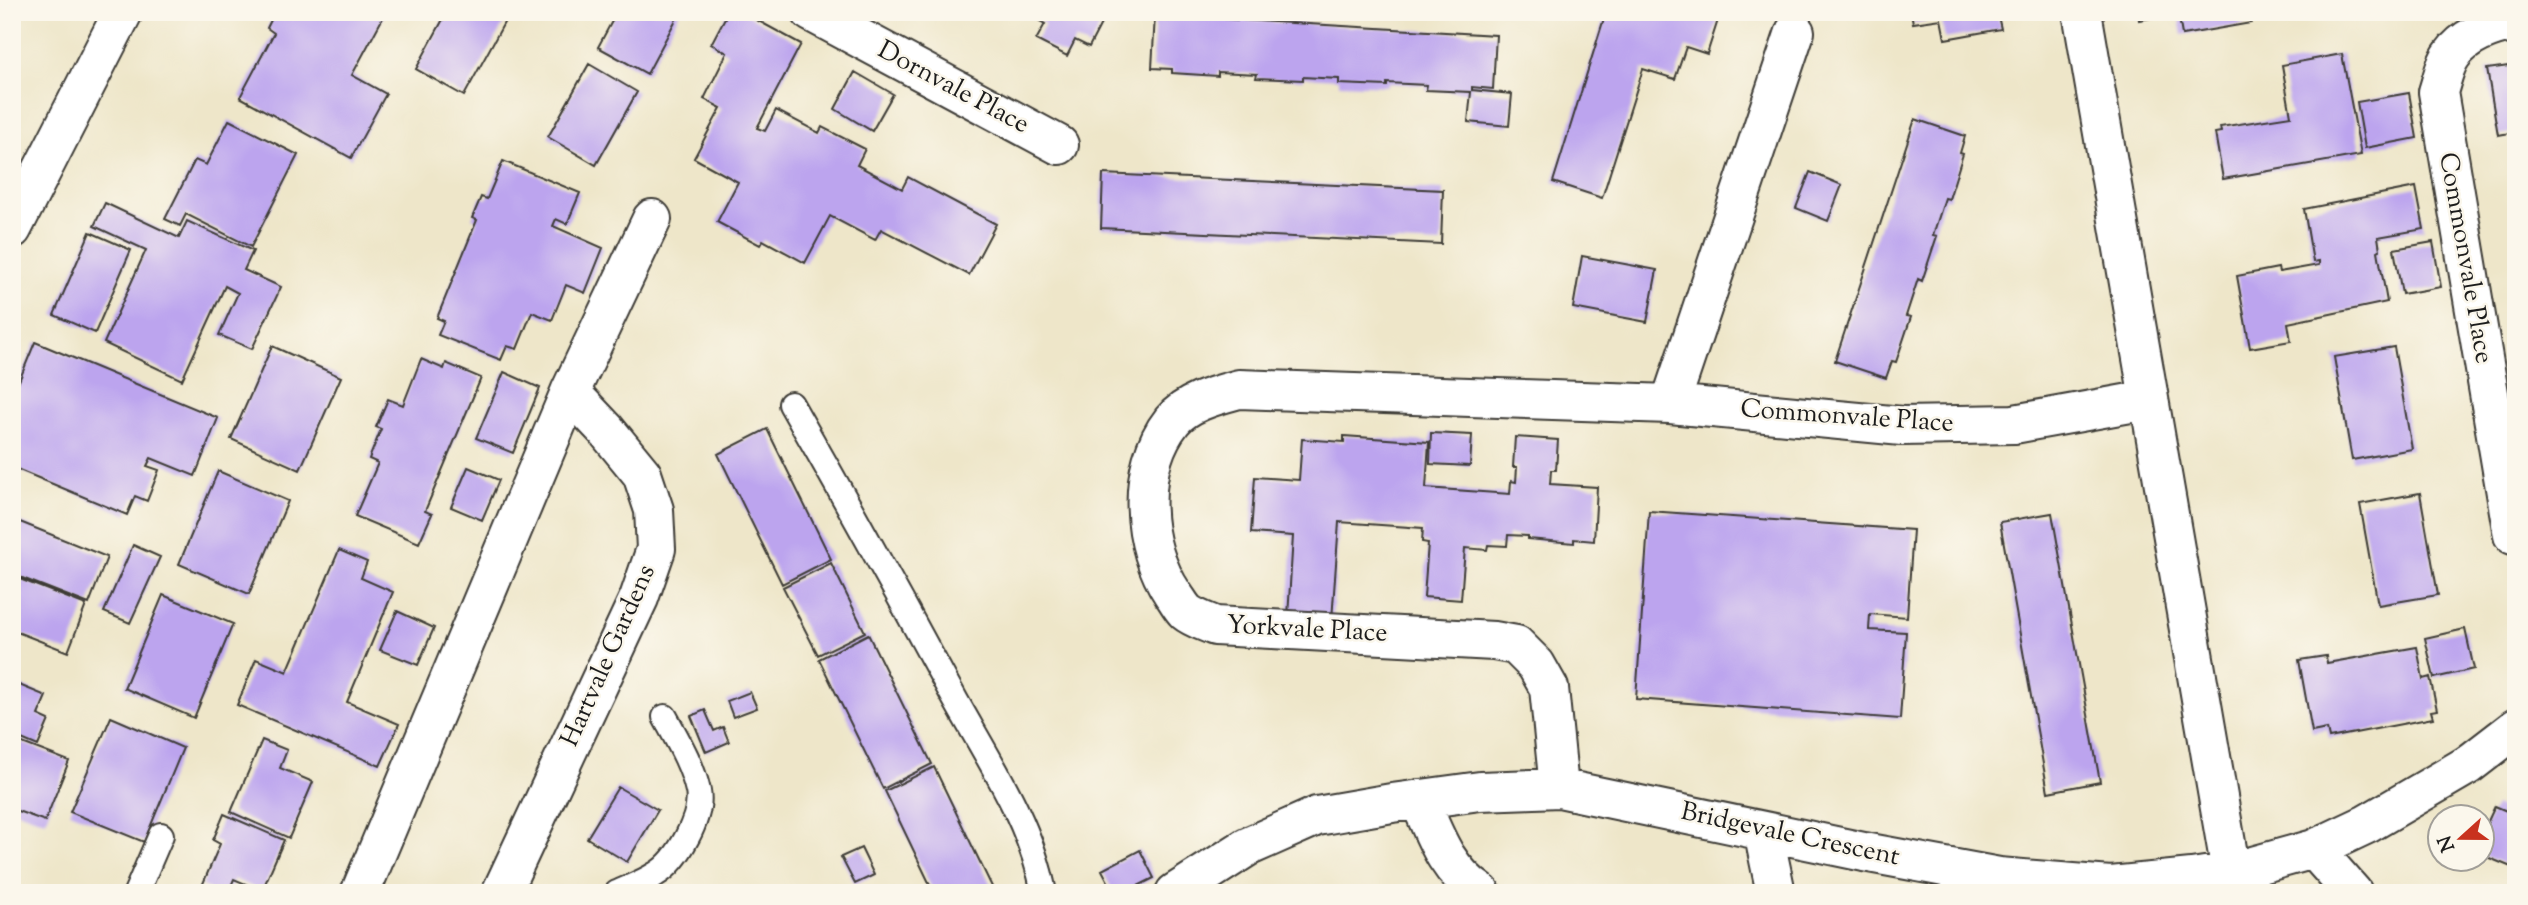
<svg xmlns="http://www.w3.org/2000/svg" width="2528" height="905" viewBox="0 0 2528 905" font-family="'Sorts Mill Goudy',serif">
<rect width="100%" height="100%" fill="#fbf7ec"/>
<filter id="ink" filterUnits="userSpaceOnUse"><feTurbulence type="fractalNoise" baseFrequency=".0143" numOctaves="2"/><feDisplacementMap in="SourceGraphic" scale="14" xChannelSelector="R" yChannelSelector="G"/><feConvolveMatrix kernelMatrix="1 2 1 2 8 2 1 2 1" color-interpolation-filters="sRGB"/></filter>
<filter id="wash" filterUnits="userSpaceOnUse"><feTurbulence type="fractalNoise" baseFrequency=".00686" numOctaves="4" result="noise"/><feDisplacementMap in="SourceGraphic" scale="28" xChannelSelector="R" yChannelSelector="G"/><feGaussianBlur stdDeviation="1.57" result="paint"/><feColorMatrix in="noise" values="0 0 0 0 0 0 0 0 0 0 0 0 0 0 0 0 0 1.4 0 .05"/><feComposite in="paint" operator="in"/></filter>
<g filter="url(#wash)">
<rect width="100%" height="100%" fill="#eee6c9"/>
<g id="blocks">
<path fill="#bca4ee" d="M 275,12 L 386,12 L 352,75 L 386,94 L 351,158 L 240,97 L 274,33 L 267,28 Z
M 447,12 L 489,12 L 505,21 L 464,96 L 416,69 Z
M 617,12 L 680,12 L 647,74 L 598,47 Z
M 728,12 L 742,12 L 801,44 L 757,128 L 765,131 L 776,110 L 819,133 L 822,127 L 865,149 L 857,165 L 902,189 L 908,177 L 996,224 L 969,275 L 881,229 L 875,240 L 830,216 L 805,263 L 763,240 L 760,245 L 717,222 L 738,182 L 694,158 L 721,108 L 704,99 L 727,53 L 711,44 Z
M 1024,12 L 1107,12 L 1089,47 L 1075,40 L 1067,56 L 1036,40 L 1045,24 Z
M 1606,12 L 1692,12 L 1718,20 L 1707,54 L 1686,47 L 1675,79 L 1643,69 L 1602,198 L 1553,182 Z
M 1911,12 L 2011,12 L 2011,14 L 1998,16 L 2001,29 L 1945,39 L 1941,19 L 1913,23 Z
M 2138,12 L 2174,12 L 2174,14 L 2139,20 Z
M 2178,12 L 2249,12 L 2251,23 L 2182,35 Z
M 1155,15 L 1496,35 L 1493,89 L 1472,87 L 1472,90 L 1512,94 L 1509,126 L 1468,122 L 1471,92 L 1426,90 L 1427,85 L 1387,83 L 1387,86 L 1339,84 L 1339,79 L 1303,77 L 1303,80 L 1256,78 L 1257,74 L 1218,72 L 1218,76 L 1172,73 L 1172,69 L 1152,68 Z
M 2342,54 L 2361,155 L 2223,179 L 2215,133 L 2221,132 L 2220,127 L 2291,116 L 2282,65 Z
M 589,64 L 637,92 L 596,165 L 548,137 Z
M 2516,65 L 2516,132 L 2498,135 L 2487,69 Z
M 855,72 L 893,94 L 872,131 L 835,109 Z
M 2409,93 L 2417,138 L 2365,148 L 2357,102 Z
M 1915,119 L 1965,136 L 1960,153 L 1963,154 L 1949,199 L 1945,198 L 1933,235 L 1937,236 L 1922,281 L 1918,279 L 1906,316 L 1911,317 L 1896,362 L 1892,361 L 1886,378 L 1835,361 Z
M 229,120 L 298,155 L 251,247 L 186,214 L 180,226 L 165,219 L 195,160 L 206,165 Z
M 503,161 L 580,193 L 567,224 L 556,219 L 553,226 L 603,248 L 585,293 L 566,285 L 552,320 L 532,312 L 517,349 L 507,346 L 501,360 L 438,335 L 444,321 L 437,318 L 477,220 L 472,218 L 481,197 L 487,199 Z
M 1810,172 L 1842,185 L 1828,221 L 1796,208 Z
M 1103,174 L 1443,190 L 1441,244 L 1101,228 Z
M 2416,187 L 2424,229 L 2378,237 L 2380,250 L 2378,251 L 2387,302 L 2288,323 L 2291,341 L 2250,348 L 2237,276 L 2278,268 L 2279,272 L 2319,265 L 2319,261 L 2313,262 L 2304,209 Z
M 105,203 L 179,238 L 187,221 L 253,251 L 244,270 L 281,287 L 252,349 L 219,335 L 238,293 L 225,286 L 182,380 L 104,343 L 146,250 L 94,226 Z
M 90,232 L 131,250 L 95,333 L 54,315 Z
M 2433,242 L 2441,287 L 2402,294 L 2394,249 Z
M 1582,256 L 1657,270 L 1647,322 L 1573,308 Z
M 35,342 L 218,418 L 195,476 L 151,458 L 147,466 L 159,470 L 147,501 L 135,496 L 127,515 L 12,467 L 12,398 Z
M 272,346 L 341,377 L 300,470 L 231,439 Z
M 2394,347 L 2412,449 L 2352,460 L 2334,357 Z
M 421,359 L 444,369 L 446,363 L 481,378 L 425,511 L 432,514 L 419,543 L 355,516 L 378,463 L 369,459 L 381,429 L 376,427 L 388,399 L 403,405 Z
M 504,372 L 540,388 L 513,453 L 476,438 Z
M 767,429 L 831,559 L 782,584 L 718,454 Z
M 1431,433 L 1472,435 L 1470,466 L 1430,464 Z
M 1344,436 L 1429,442 L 1426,488 L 1510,494 L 1511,481 L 1516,482 L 1517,467 L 1513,467 L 1515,437 L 1558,440 L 1556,470 L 1551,470 L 1550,484 L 1597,487 L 1594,541 L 1574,539 L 1574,543 L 1528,539 L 1528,536 L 1508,535 L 1507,546 L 1488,545 L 1487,550 L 1465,548 L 1461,600 L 1424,597 L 1428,543 L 1422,542 L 1423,528 L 1339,522 L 1332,620 L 1288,617 L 1293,536 L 1251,533 L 1255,477 L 1299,480 L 1302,439 L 1344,442 Z
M 468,467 L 499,480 L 482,520 L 451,507 Z
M 218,471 L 288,501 L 249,594 L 179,564 Z
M 2420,493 L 2438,595 L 2378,605 L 2360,504 Z
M 1649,511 L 1913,530 L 1907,617 L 1870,614 L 1869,630 L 1906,632 L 1900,719 L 1636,699 Z
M 2052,513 L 2100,782 L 2048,792 L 2000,522 Z
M 15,520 L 107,557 L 89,604 L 12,574 L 12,527 Z
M 133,545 L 160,557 L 130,623 L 104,612 Z
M 339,550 L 367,562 L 361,578 L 393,592 L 347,702 L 399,724 L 380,766 L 237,705 L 256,659 L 287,672 Z
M 831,563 L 865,632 L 818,655 L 783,587 Z
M 12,576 L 86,605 L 68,652 L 12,630 Z
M 163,595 L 233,624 L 194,718 L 124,688 Z
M 397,611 L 434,628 L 418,665 L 380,650 Z
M 2465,629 L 2474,669 L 2434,678 L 2425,638 Z
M 868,634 L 932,764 L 883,789 L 819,659 Z
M 2417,647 L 2423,679 L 2430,677 L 2437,710 L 2431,711 L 2433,718 L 2329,738 L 2327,729 L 2312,732 L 2299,660 L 2326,656 L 2327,663 Z
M 12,682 L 46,696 L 38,715 L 49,720 L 38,746 L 12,735 Z
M 750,692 L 757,708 L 733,717 L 727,701 Z
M 705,710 L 714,731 L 723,727 L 729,742 L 706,752 L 691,716 Z
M 111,717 L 183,748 L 144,842 L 70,812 Z
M 12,739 L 69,761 L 45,821 L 12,809 Z
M 262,740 L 287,750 L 280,768 L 313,782 L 289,838 L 231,812 Z
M 934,767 L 995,893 L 934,893 L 885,791 Z
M 618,787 L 658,810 L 627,862 L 587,838 Z
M 2495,806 L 2516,815 L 2516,869 L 2482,855 L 2482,834 Z
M 224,814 L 284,840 L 262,891 L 234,879 L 228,893 L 218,893 L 202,886 L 220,844 L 213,840 Z
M 861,848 L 874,875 L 855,884 L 841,857 Z
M 1140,850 L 1154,878 L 1124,893 L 1114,893 L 1102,870 Z"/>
</g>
</g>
<g filter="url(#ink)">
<use href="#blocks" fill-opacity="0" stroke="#3c3a36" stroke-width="2"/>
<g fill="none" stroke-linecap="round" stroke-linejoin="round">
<g stroke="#3c3a36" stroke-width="28">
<path id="service" d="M 791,404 C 847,502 902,601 956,701 C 990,762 1031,823 1044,893
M 136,893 L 161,835
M 617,893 C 630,887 644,882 656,874 C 678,861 703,816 698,791 C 692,764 678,741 665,717"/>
</g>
<g stroke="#3c3a36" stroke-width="42">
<path id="minor" d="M 811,12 L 1059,145
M 2082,12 L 2231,872
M 1670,404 L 1795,32
M 2513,535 L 2438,92 C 2442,80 2445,64 2452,55 C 2466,35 2493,26 2516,22
M 1559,788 L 1549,688 L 1536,665 L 1516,645 L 1494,641 L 1215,626 C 1206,622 1193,618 1186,612 C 1181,607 1177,599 1173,594 C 1141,547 1135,468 1172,421 C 1187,402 1217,395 1239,389 L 1670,404 L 1902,426 L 2014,424 L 2147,400
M 1419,799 C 1435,836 1446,870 1481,893
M 1763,831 L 1776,893
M 2314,849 L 2353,893
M 360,893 L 570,392 L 652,219
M 501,893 L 639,598 L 656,549 L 654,510 L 642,474 L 606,430 L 570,392
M 1175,893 L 1247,847 L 1317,816 L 1392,803 L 1480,791 L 1559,788 L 1864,852 L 1999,877 L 2111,886 L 2192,878 L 2231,872 L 2314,849 L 2367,824 L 2468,765 L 2516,728"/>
</g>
<g stroke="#3c3a36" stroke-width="42">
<path id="tertiary" d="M 12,229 L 123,12"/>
</g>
<use href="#service" stroke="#fff" stroke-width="24"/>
<use href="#minor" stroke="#fff" stroke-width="38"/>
<use href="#tertiary" stroke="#fff" stroke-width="38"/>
</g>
</g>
<g text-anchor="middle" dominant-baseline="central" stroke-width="5" stroke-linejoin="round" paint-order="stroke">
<g font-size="26" fill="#1c1c1c" stroke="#fbf7ec">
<text transform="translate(953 88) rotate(28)">Dornvale Place</text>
<text transform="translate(2465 258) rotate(80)">Commonvale Place</text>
<text transform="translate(1847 417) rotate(4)">Commonvale Place</text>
<text transform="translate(1307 630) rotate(3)">Yorkvale Place</text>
<text transform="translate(609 656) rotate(-66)">Hartvale Gardens</text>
<text transform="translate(1790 835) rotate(12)">Bridgevale Crescent</text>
</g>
</g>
<rect width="2528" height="905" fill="none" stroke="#fbf7ec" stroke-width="42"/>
<g transform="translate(2461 838) rotate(249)"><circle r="33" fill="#fbf7ec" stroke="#a29f99" stroke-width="2"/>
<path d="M0-5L12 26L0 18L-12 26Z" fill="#c8321e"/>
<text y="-10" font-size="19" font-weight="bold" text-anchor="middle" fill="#1c1c1c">N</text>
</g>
</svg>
